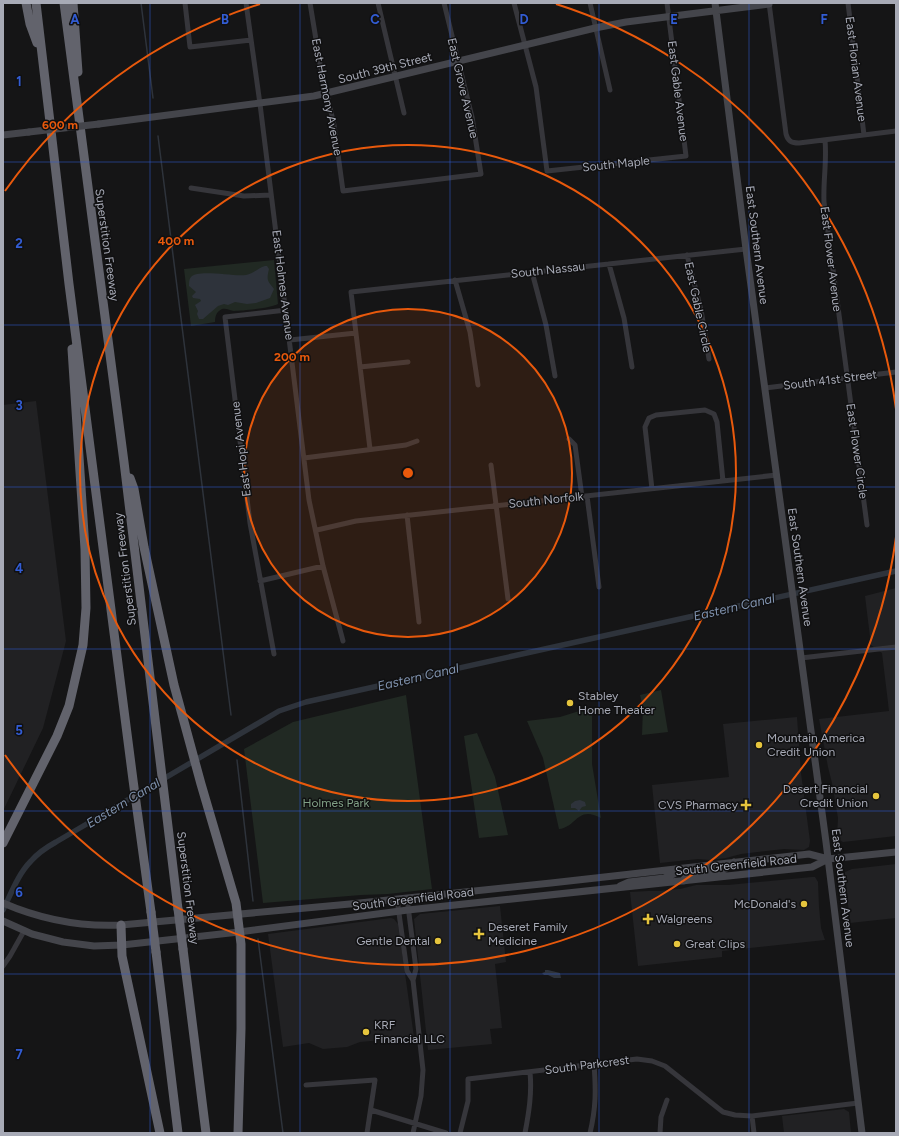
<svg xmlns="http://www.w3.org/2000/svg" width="899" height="1136" viewBox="0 0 899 1136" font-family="Figtree,sans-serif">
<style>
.built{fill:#212123}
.green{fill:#212923}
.water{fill:#2e333b}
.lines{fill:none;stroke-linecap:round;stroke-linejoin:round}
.stream{stroke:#2e333b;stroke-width:1.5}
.canal{stroke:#2e333b;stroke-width:5.5}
.street{stroke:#36363b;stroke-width:5}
.secondary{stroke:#44454b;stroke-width:7}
.highway{stroke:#62636c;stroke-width:9}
.secondary-bridge{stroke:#44454b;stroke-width:7}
.highway-bridge{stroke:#62636c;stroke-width:9}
.grid{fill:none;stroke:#325cd3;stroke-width:1;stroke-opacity:0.55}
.ring{fill:none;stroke:#e8590c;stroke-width:2}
.poi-dot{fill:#e6c53d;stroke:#101011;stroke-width:1.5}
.labels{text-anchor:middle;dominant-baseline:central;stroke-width:3;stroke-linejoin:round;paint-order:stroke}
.street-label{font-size:12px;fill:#a7aab6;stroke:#101011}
.poi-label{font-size:12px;fill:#a7aab6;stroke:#101011;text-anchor:start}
.park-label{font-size:12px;fill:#80a086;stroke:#101011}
.water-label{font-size:13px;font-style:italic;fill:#8093af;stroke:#101011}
.grid-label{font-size:13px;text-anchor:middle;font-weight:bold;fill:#325cd3;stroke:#101011;stroke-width:3;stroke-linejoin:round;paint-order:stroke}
.centre{fill:#e8590c;stroke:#101011;stroke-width:2}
.ring-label{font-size:12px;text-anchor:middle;font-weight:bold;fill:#e8590c;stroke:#101011;stroke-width:3;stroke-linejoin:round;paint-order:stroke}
</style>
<rect width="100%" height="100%" fill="#151516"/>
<path class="built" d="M 36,401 L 66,641 L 43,728 L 3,811 L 3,405 Z
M 896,588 L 896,836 L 843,842 L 838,839 L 837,836 L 838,818 L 832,783 L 828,767 L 819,719 L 889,711 L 882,653 L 871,645 L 865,596 Z
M 797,717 L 801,773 L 810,841 L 809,847 L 804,850 L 784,849 L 741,854 L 726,858 L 710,860 L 698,859 L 660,863 L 652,785 L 729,777 L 723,724 Z
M 896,864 L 896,918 L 850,923 L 845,874 L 845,872 L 852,869 Z
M 812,877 L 815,877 L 818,882 L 819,907 L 821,928 L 825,940 L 722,951 L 722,957 L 638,966 L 630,892 L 648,891 L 659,891 L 680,889 L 696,885 L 728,885 Z
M 500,906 L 506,962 L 495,964 L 502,1028 L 490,1029 L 492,1044 L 428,1050 L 414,919 L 420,914 Z
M 391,918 L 394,919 L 398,924 L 414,1037 L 360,1042 L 347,1047 L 323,1049 L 309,1043 L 283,1047 L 268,934 Z
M 844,1109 L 849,1112 L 851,1133 L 784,1133 L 782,1116 Z"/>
<path class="green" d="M 274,260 L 278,304 C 271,308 243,311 234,311 C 230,311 227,308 222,309 C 216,312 215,317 215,322 L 191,326 L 184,269 Z
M 661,690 L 668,732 L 642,735 L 643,707 L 640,695 Z
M 406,695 L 432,889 L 388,894 L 361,895 L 263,903 L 244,749 L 293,722 Z
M 592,707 L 592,764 L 601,818 C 577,805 577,827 559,829 L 543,758 L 527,721 L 560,717 Z
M 477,733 L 495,777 L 508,835 L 479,838 L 464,736 Z"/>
<path class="water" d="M 265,266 L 267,266 L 269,269 C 266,281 268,281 274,289 L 270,298 L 256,303 L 247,304 L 235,302 L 228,305 L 224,304 L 218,306 L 203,319 L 199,319 L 197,314 L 198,311 L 195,305 L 201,301 L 200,299 L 193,298 L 192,296 L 196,292 L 189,286 C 189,283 189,279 191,277 C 198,269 234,277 246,275 C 253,274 258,268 265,266 Z
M 575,801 L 580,800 L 585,802 L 586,806 L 582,807 L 579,811 L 575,808 L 571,808 L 571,804 Z
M 545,970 L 548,970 L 560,973 L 561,978 L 554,978 L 548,975 L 544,975 L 542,973 L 545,972 Z"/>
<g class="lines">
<path class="stream" d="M 141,3 L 153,98
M 158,136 L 231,715
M 237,760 L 253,901
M 258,939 L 283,1133"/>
<path class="canal" d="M 3,910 C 11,894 18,874 31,861 C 38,853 47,847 56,842 L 279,711 L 306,702 L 896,571"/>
<path class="street" d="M 185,3 L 190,47 L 251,40
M 246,3 L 260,104 L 309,500 L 323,566 L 343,641
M 310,3 L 320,64 L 334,125 L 343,191 L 481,174 L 472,117 L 444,3
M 378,3 L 404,113
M 514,3 L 536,87 L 547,171 L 686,156 L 667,3
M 590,3 L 610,90
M 769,3 L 786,134 C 788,141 791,143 799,143 L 896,131
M 848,3 L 864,135
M 825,140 C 827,161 823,181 824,202 L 867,525
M 191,188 L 244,196 L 271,195
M 687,255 L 701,310 L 709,359
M 609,264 L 624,318 L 632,367
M 532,272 L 546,325 L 555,376
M 455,280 L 470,332 L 478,385
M 290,340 L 356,333
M 360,367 L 408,362
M 765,388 L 896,372
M 569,439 L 575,445 L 582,497
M 370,449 L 351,292 L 746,249
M 304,458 L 406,445 L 417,441
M 491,465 L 508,599
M 652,489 L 645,427 L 649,418 L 656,415 L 705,410 L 714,414 L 717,422 L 723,481
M 587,496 L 599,587
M 407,515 L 419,622
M 317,530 L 356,521 L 777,475
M 260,581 L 323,566
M 274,654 L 250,523 L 225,317 L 286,310
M 801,658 L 896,647
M 407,898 L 416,969 L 413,980 L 423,1070 L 421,1096 L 413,1133
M 397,899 L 407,971 L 413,980
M 3,966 L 10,956 L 24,931
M 306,1085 L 375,1080 L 367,1133
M 371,1110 L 446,1133
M 752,1116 L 754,1133
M 460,1133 L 468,1101 L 468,1079 L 637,1059 L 652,1061 L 665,1066 L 723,1112 L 735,1115 L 752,1116 L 858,1103
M 525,1133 C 529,1112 532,1093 530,1072
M 590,1133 C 596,1108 596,1090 594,1064
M 660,1133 L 661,1117 L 667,1100"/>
<path class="secondary" d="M 715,3 L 746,249 L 826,842 L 862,1133
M 99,124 L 314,96 L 595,28 L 626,22 L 769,4
M 3,135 L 29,132
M 684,881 L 684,879 L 689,875 L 725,869 L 734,862
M 620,886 L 629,882 L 664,878 L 674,874 L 675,869
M 3,903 C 40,919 80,927 121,925 L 350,904 L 551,883 L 783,857 L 809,854 L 828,859 L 896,852
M 3,921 L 32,934 L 63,942 L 94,946 L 122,945 L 239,932 L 408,910 L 812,867 L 828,859"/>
<path class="highway" d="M 26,3 L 30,24 L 37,43
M 36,3 L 69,284 L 133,780 L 151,912
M 64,3 L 124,462 L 178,909
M 73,3 L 78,72
M 130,478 L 134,489 L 144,547 L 174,685 L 201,784 L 236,903 L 241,944 L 241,1029 L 238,1133
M 3,843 L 57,736 L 69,706 L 83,645 L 86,608 L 85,549 L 72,349
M 121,925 L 122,956 L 160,1133
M 183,949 L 206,1133
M 156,952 L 178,1133"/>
<path class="secondary-bridge" d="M 29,132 L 99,124"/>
<path class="highway-bridge" d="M 178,909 L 183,949
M 151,912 L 156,952"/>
</g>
<path class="grid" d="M 150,3 L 150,1133M 300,3 L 300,1133M 450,3 L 450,1133M 599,3 L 599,1133M 749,3 L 749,1133M 3,162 L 896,162M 3,325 L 896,325M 3,487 L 896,487M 3,649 L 896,649M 3,811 L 896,811M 3,974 L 896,974"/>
<circle cx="408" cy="473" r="164" fill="#e8590c" fill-opacity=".12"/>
<g class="ring">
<circle cx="408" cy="473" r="164"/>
<circle cx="408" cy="473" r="328"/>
<path d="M896 537A492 492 0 0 1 5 755M5 191A492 492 0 0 1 260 4M556 4A492 492 0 0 1 896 409"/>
</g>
<g class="poi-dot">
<circle cx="570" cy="703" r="4"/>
<circle cx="759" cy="745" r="4"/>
<circle cx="876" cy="796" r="4"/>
<path d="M744 799h4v4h4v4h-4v4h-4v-4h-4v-4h4z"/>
<circle cx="804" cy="904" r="4"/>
<path d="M646 913h4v4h4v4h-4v4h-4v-4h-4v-4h4z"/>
<path d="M477 928h4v4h4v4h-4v4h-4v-4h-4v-4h4z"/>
<circle cx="438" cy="941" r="4"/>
<circle cx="677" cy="944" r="4"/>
<circle cx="366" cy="1032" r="4"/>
</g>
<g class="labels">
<g class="street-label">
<text transform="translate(385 68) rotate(-14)">South 39th Street</text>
<text transform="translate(856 69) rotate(83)">East Florian Avenue</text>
<text transform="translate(463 88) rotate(77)">East Grove Avenue</text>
<text transform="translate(678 91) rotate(83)">East Gable Avenue</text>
<text transform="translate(327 97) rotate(79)">East Harmony Avenue</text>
<text transform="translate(616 164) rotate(-6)">South Maple</text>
<text transform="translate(107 245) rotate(82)">Superstition Freeway</text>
<text transform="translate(757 245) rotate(83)">East Southern Avenue</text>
<text transform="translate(831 259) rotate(83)">East Flower Avenue</text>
<text transform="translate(548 270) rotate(-6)">South Nassau</text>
<text transform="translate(283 285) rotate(83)">East Holmes Avenue</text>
<text transform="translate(698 307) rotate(78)">East Gable Circle</text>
<text transform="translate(830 380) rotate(-7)">South 41st Street</text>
<text transform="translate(241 449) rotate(-97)">East Hopi Avenue</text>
<text transform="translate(857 451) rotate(82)">East Flower Circle</text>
<text transform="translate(546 500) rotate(-6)">South Norfolk</text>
<text transform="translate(800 567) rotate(82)">East Southern Avenue</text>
<text transform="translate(125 569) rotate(-97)">Superstition Freeway</text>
<text transform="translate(736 865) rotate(-6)">South Greenfield Road</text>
<text transform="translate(188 888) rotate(83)">Superstition Freeway</text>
<text transform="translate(843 888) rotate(83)">East Southern Avenue</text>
<text transform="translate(413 899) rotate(-7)">South Greenfield Road</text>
<text transform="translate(587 1065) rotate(-7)">South Parkcrest</text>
</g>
<g class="poi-label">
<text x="578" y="696">Stabley<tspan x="578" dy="14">Home Theater</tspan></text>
<text x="767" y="738">Mountain America<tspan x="767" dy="14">Credit Union</tspan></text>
<text x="868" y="789" text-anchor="end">Desert Financial<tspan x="868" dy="14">Credit Union</tspan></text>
<text x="738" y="805" text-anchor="end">CVS Pharmacy</text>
<text x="796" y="904" text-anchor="end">McDonald's</text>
<text x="656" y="919">Walgreens</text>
<text x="488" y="927">Deseret Family<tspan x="488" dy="14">Medicine</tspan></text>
<text x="430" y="941" text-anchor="end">Gentle Dental</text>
<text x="685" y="944">Great Clips</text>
<text x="374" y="1025">KRF<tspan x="374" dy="14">Financial LLC</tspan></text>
</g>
<g class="park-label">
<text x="336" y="803">Holmes Park</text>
</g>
<g class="water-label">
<text transform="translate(734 607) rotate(-13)">Eastern Canal</text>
<text transform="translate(418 677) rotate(-13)">Eastern Canal</text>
<text transform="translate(123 803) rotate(-31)">Eastern Canal</text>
</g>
</g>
<g class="grid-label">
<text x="75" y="24">A</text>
<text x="225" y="24">B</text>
<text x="375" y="24">C</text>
<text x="524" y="24">D</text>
<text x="674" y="24">E</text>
<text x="824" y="24">F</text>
<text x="19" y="86">1</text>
<text x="19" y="248">2</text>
<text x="19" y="410">3</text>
<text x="19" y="573">4</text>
<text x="19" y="735">5</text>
<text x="19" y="897">6</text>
<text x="19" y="1059">7</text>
</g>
<circle cx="408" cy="473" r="6" class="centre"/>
<g class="ring-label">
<text x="60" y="129">600 m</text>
<text x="176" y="245">400 m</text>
<text x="292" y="361">200 m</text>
</g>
<rect width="899" height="1136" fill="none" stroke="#a7aab6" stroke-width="8"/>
</svg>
